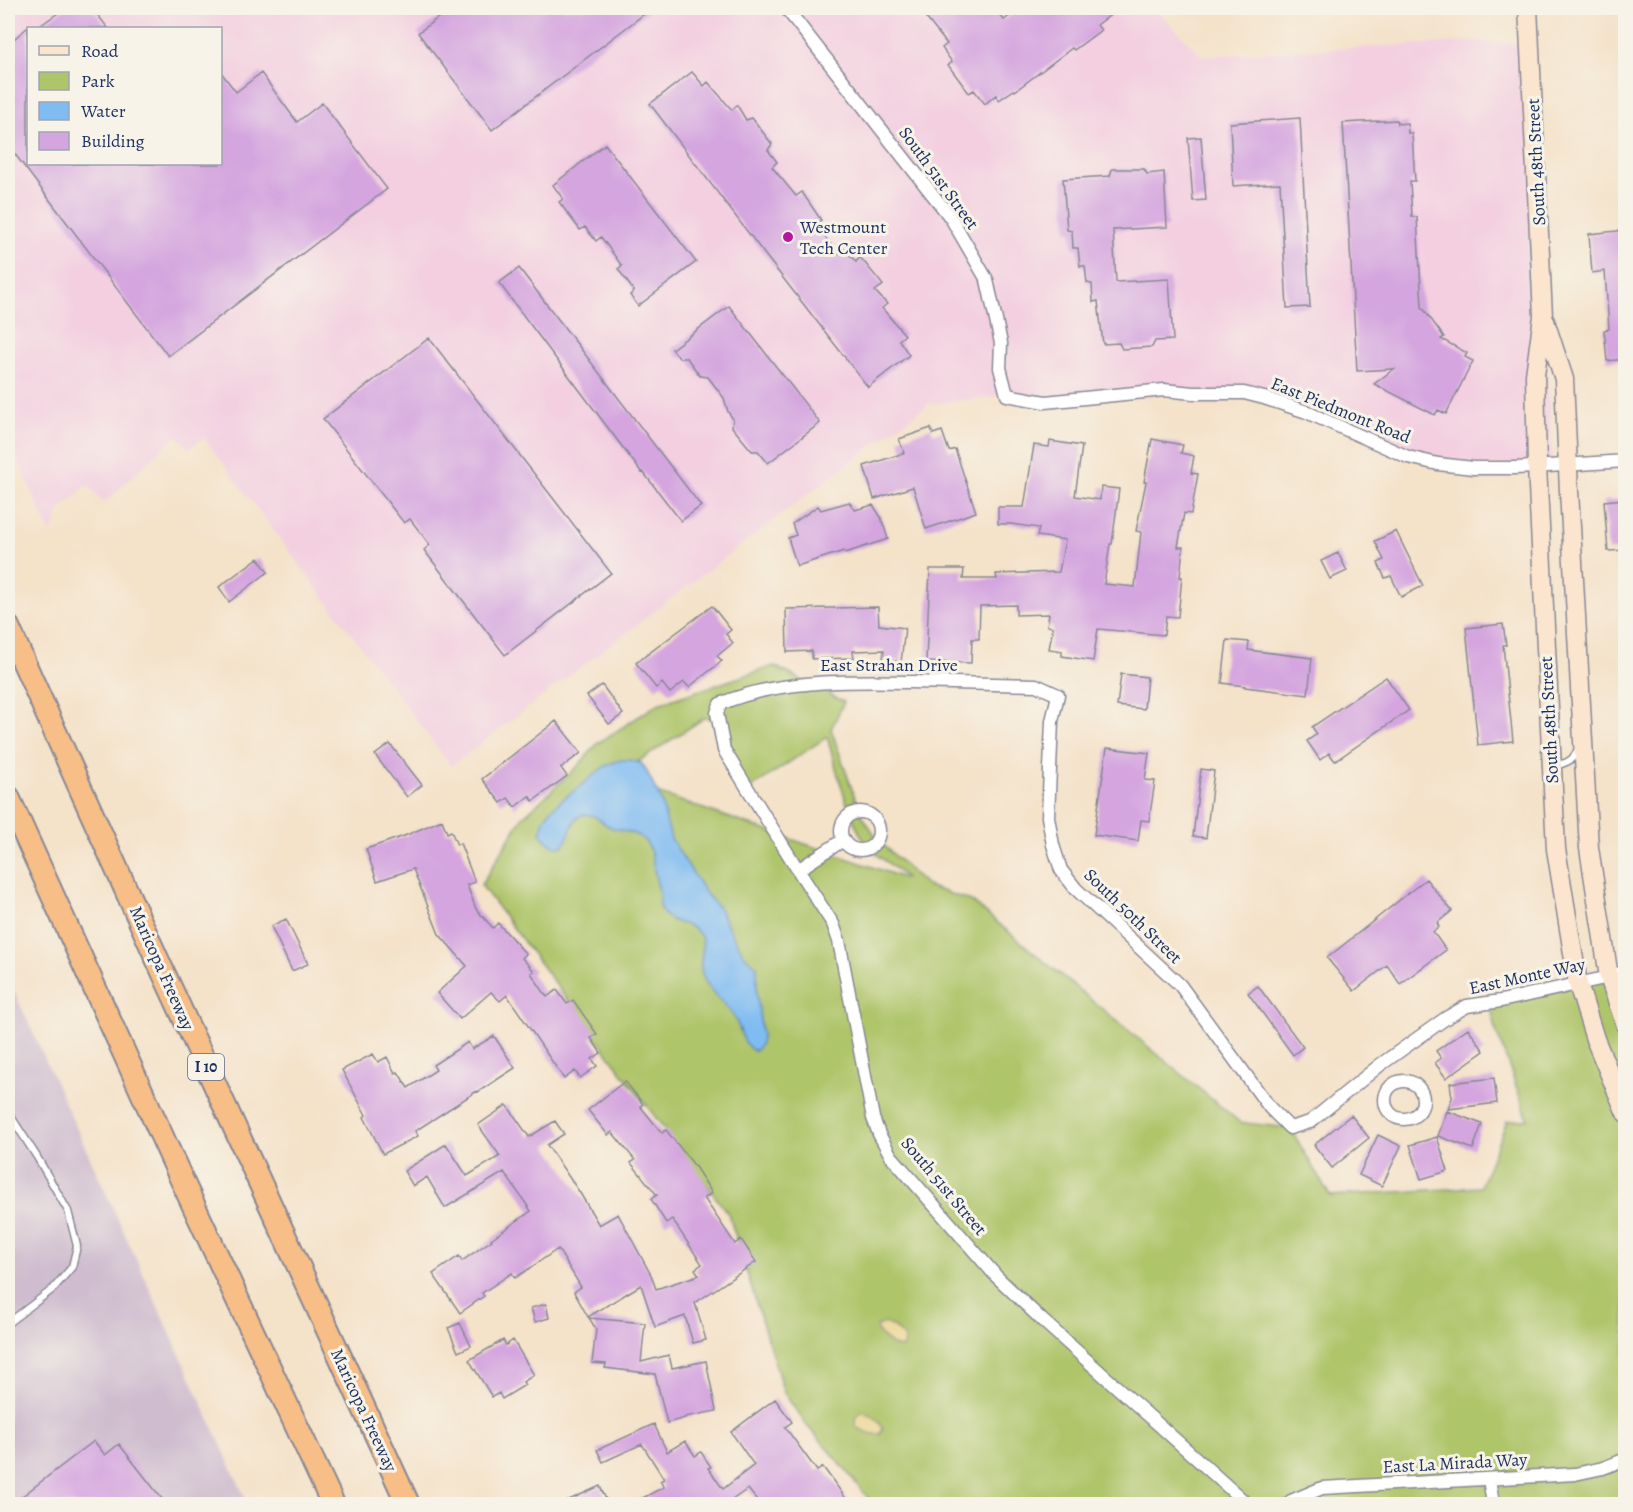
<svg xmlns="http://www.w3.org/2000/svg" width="1633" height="1512" viewBox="0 0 1633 1512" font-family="Alegreya,serif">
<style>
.built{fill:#f3cfe0;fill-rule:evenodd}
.industrial{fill:#cfbdcf}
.green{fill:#afc56a;stroke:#657a64;stroke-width:1.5;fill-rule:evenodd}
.sand{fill:#eeda9e;stroke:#84847e;stroke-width:1.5}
.water{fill:#7fbcf2;stroke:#4d76a8;stroke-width:1.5}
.building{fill:#d4a5df}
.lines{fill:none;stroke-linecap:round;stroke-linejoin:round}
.service-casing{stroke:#888894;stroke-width:9}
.minor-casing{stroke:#888894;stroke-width:15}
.secondary-casing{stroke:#888894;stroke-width:21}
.motorway-casing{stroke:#888894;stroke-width:26}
.service{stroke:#fff;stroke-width:6}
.minor{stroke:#fff;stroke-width:12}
.secondary{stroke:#fce5cf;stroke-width:18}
.motorway{stroke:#f7be87;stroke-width:22}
.poi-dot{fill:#b5179e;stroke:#f7f3e8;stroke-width:2}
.labels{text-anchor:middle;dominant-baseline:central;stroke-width:6;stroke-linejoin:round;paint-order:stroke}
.shield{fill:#f7f3e8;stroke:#5d6a87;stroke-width:1.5}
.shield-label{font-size:16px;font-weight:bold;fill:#1b2f5e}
.street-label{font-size:18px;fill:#1b2f5e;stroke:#f7f3e8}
.poi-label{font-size:18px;fill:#1b2f5e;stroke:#f7f3e8;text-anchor:start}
</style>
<rect width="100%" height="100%" fill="#f7f3e8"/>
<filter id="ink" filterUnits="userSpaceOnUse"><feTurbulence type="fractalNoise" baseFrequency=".0167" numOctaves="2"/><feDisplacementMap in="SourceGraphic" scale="12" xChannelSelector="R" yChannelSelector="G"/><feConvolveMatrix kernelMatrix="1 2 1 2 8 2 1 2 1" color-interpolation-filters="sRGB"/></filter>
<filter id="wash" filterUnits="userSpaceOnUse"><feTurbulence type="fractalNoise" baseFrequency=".008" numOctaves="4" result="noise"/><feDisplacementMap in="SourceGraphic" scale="24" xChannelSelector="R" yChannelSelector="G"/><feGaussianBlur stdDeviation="1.35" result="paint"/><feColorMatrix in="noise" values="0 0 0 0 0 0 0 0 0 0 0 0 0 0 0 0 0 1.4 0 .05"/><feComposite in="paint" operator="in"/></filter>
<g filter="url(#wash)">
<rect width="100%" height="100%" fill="#f4e2c9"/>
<path class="built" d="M 8,8 L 1155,8 L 1202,56 L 1480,41 L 1530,45 L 1543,316 L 1553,465 L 1438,464 L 1264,398 L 1193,393 L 1045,402 L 1007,395 L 929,404 L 849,463 L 451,766 L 204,438 L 189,449 L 177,435 L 104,503 L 88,485 L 60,510 L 51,534 L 8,439 ZM 28,28 L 220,28 L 220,164 L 28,164 Z"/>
<path class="industrial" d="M 8,978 L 248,1504 L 8,1504 Z"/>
<path class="green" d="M 774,666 L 844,702 L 831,729 L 860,812 L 878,840 L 927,886 L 971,901 L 1242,1124 L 1245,1123 L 1290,1128 L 1330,1196 L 1480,1187 L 1507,1121 L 1528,1119 L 1494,1025 L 1491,1003 L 1625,971 L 1625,1504 L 873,1504 L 830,1451 L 808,1427 L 784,1393 L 729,1215 L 481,885 L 522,818 L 578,766 L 598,743 L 658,704 ZM 704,718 L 718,718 L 724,750 L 748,790 L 827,737 C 836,766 850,828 871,849 C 882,860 896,868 907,879 L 657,793 L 639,761 Z"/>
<path class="sand" d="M 884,1323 C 894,1326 901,1331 905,1340 L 902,1348 C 893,1348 882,1338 877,1331 L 877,1326 Z
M 861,1412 C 870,1412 880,1421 883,1429 L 880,1434 C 873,1435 861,1431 856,1426 L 855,1418 Z"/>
<path class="water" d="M 621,760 L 629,760 L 641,763 L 645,768 L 661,800 L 671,839 L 705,892 L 719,909 L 733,936 L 744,955 L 757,966 L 757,993 L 762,1037 C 761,1044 760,1048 754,1051 C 741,1044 742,1029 734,1017 C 725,1001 707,992 702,973 C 698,962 706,948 701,937 C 692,920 668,926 661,910 C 659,904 660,898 659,892 C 658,886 656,880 655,874 C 652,861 653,845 640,837 C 631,831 620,831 610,827 C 603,824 597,816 591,815 C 571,810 571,837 563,846 C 554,847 546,842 541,834 C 542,828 542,822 546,816 C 554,804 567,796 578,788 C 593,777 602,764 621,760 Z"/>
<g id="blocks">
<path class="building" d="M 65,8 L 92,8 L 108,28 L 37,28 Z
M 451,8 L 652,8 L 492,130 L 418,33 Z
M 918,8 L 994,8 L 1004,20 L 1021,8 L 1120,8 L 1097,25 L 1101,30 L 1074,50 L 1072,48 L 1015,91 L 1014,90 L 999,100 L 996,95 L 985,104 L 974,90 L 969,93 L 948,65 L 952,62 L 942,48 L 947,44 Z
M 28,27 L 28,164 L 220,164 L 220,71 L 236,92 L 261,73 L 297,122 L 322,103 L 387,189 L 168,356 L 8,145 L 8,44 Z
M 692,72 L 704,86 L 708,82 L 732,110 L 737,105 L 746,120 L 752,118 L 772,144 L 768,150 L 777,162 L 772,167 L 796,196 L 802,192 L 821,220 L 815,224 L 838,254 L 845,249 L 856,262 L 860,257 L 883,285 L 875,291 L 887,304 L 882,308 L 905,335 L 899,340 L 909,355 L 868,387 L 769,260 L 650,104 Z
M 1300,118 L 1310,307 L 1287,308 L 1280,183 L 1233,186 L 1230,123 Z
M 1397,120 L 1398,124 L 1407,123 L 1408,133 L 1412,133 L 1415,181 L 1410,181 L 1412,217 L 1417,217 L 1422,307 L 1444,337 L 1441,339 L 1467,353 L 1465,357 L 1473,361 L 1446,414 L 1438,410 L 1435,415 L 1374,384 L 1394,369 L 1357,371 L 1343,123 Z
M 1201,137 L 1206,200 L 1193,201 L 1188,138 Z
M 605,144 L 696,262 L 638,306 L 630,295 L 634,291 L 618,269 L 622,266 L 601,237 L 596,241 L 585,227 L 580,230 L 559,202 L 563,199 L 553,185 Z
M 1112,169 L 1144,169 L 1147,174 L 1164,172 L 1167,227 L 1113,230 L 1116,282 L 1169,279 L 1173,340 L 1155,341 L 1152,347 L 1122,349 L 1119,343 L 1103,344 L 1098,301 L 1093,302 L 1092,284 L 1087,283 L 1085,266 L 1080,266 L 1078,248 L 1073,248 L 1072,231 L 1067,230 L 1063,179 L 1110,176 Z
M 1626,230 L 1626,359 L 1607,361 L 1604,330 L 1609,329 L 1605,271 L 1592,273 L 1589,234 Z
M 519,268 L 701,506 L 681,521 L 643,472 L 642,473 L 499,283 Z
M 729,306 L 820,423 L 768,463 L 758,451 L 752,451 L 732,427 L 733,419 L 728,412 L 724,398 L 708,377 L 700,376 L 687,358 L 679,358 L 672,349 Z
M 429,338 L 611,573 L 505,655 L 424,550 L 430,545 L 410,519 L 404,523 L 323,419 Z
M 931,428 L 933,434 L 942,431 L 949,451 L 955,449 L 976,512 L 926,529 L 913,487 L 874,499 L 864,466 L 904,453 L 899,439 Z
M 1152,439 L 1183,445 L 1181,453 L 1194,456 L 1191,473 L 1198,474 L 1191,514 L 1184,513 L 1178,547 L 1183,547 L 1180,577 L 1182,577 L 1178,617 L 1166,616 L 1164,635 L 1098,629 L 1093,661 L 1062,656 L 1062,651 L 1049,649 L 1053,627 L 1047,626 L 1049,614 L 1016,615 L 1016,605 L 980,606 L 979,639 L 972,639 L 971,663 L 926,662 L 930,569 L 964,569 L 963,579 L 997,579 L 996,574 L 1059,572 L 1065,540 L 1037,536 L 1039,528 L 1011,524 L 998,524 L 998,507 L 1024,507 L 1034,445 L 1049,447 L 1050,441 L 1082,446 L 1075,496 L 1100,500 L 1101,487 L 1119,489 L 1112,544 L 1110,544 L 1104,584 L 1135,587 L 1141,532 L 1136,531 L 1146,482 L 1144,482 Z
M 1623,499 L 1624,519 L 1626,519 L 1626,550 L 1608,551 L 1604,501 Z
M 849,502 L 855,510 L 873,505 L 881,517 L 888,539 L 845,553 L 844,551 L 797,566 L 788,538 L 796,535 L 792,524 L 818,506 L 821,510 Z
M 1396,531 L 1423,586 L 1401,597 L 1391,576 L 1385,578 L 1378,563 L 1384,560 L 1375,541 Z
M 1338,553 L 1347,571 L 1330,579 L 1321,561 Z
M 258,558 L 268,572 L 229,602 L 219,587 Z
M 712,606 L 731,630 L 726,634 L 733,643 L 717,656 L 722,661 L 689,687 L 684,682 L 670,693 L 662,683 L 656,688 L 636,663 Z
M 878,607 L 879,625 L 905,628 L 901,662 L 883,660 L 884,650 L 853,651 L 854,658 L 812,659 L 812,651 L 787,652 L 786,609 Z
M 1503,624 L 1506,645 L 1503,645 L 1513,741 L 1478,745 L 1466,628 Z
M 1227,640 L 1249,642 L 1248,650 L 1312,658 L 1308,695 L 1245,687 L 1245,686 L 1222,683 Z
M 1121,674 L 1147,677 L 1144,709 L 1117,706 Z
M 1386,677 L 1409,710 L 1335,761 L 1329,753 L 1320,760 L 1307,741 L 1317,734 L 1312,727 Z
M 602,685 L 623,714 L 609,724 L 587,696 Z
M 556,721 L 581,753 L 561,768 L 567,776 L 533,801 L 529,796 L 515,807 L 508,798 L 501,803 L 482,779 Z
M 390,744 L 422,785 L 407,797 L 375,755 Z
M 1107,748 L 1149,753 L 1145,780 L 1155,781 L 1149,821 L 1141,820 L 1138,841 L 1094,835 Z
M 1201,769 L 1214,771 L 1206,838 L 1193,836 Z
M 442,820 L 447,833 L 451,831 L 457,845 L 460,843 L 475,882 L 467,885 L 476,909 L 493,928 L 498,923 L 526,954 L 522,958 L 534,971 L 531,973 L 547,997 L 557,990 L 567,1004 L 573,1000 L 597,1034 L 591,1038 L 601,1053 L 592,1059 L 597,1066 L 580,1078 L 575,1071 L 564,1079 L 507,995 L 500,1001 L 491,992 L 460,1019 L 437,993 L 467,966 L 439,934 L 413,869 L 377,881 L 366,849 L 404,836 Z
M 1426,879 L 1452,911 L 1437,923 L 1439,927 L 1433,932 L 1446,950 L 1400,984 L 1387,965 L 1354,991 L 1327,958 Z
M 286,919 L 308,964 L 292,971 L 271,926 Z
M 1258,986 L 1303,1047 L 1293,1055 L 1248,993 Z
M 1468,1028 L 1484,1051 L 1446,1078 L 1435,1063 L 1441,1058 L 1436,1051 Z
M 494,1036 L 515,1068 L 478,1092 L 477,1091 L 415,1131 L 418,1136 L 383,1154 L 364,1117 L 366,1115 L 342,1070 L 373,1054 L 378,1062 L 387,1057 L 395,1073 L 398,1072 L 408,1088 L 436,1070 L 433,1065 L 468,1042 L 472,1049 Z
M 1494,1078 L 1497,1103 L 1448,1109 L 1452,1098 L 1450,1083 Z
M 625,1081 L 643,1104 L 640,1106 L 662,1133 L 666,1130 L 694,1165 L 712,1193 L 704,1198 L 735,1244 L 741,1239 L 756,1262 L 695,1303 L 706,1340 L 693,1343 L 685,1316 L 655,1327 L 641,1285 L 588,1317 L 574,1292 L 581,1287 L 558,1249 L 515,1278 L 512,1273 L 482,1293 L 484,1296 L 460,1313 L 433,1274 L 459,1256 L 462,1261 L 492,1240 L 491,1239 L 531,1211 L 504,1172 L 445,1208 L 427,1177 L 413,1186 L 404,1171 L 446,1144 L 467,1176 L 500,1156 L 478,1125 L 507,1105 L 529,1137 L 555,1121 L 564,1134 L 547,1145 L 580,1193 L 599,1225 L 618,1214 L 651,1275 L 656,1289 L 699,1275 L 695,1269 L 702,1264 L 672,1219 L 666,1223 L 651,1199 L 657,1195 L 631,1163 L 635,1160 L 612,1132 L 608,1135 L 588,1110 Z
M 1447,1111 L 1482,1124 L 1473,1149 L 1438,1136 Z
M 1351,1115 L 1369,1138 L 1332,1168 L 1314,1145 Z
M 1378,1135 L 1401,1146 L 1382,1186 L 1359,1175 Z
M 1437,1137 L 1448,1171 L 1421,1179 L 1410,1145 Z
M 546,1304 L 549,1318 L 535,1322 L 531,1308 Z
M 589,1318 L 645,1323 L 641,1362 L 669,1355 L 672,1368 L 706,1361 L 716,1411 L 685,1417 L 685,1418 L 667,1423 L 655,1374 L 605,1368 L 606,1364 L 592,1363 L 596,1329 Z
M 460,1323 L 471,1346 L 458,1352 L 448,1328 Z
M 503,1340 L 506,1345 L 513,1340 L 534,1375 L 523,1382 L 525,1385 L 502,1399 L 499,1393 L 492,1397 L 469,1360 Z
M 775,1399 L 792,1422 L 785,1427 L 817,1471 L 823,1467 L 850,1504 L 760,1504 L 748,1489 L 726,1504 L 631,1504 L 664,1487 L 660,1481 L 664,1479 L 642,1444 L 603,1462 L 597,1450 L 654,1424 L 667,1452 L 685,1441 L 695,1456 L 701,1452 L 711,1467 L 708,1468 L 723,1489 L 754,1465 L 731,1432 Z
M 94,1441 L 105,1455 L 119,1444 L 166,1504 L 12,1504 Z
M 600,1486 L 608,1504 L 560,1504 Z"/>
</g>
</g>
<g filter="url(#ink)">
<use href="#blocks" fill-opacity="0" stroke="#888894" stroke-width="1.5"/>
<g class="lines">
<g class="service-casing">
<path id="service" d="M 1555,765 C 1565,764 1573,761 1577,751
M 8,1112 L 37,1157 L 68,1211 L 77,1246 L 72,1267 L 53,1289 L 8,1323"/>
</g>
<g class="minor-casing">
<path id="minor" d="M 786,8 L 951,218 L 987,280 L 1001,343 L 1000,368 L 1007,395 L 1045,402 L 1164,390 L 1193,393 L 1244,393 L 1264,398 L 1304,411 L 1408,457 L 1438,464 L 1473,468 L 1516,468 L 1626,461
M841 831a19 19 0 1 1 38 0a19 19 0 1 1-38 0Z
M 798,870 L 843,840
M1385 1100a19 19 0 1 1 38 0a19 19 0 1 1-38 0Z
M 1489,1479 L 1493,1504
M 1247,1504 L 1042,1320 L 996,1276 L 891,1156 L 879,1134 L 873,1118 L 839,941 L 833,924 L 798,870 L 724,750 L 717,713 L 720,704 C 778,679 849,681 911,682 C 953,683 994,684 1036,685 L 1058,695 L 1052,721 L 1048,817 L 1053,845 L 1061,870 L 1076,889 L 1180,985 L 1270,1108 L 1290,1128 L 1310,1122 L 1380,1065 L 1446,1018 L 1467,1006 L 1501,1001 L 1609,977 L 1626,971
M 1288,1504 L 1291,1501 L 1322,1488 L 1575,1474 L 1603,1468 L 1626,1459"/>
</g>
<g class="secondary-casing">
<path id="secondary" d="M 1528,8 L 1543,316 L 1535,375 L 1537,466 L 1556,849 L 1578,984 L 1595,1039 L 1626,1113
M 1545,321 L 1564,379 L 1569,491 L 1589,848 L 1609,977 L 1626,1026"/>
</g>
<g class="motorway-casing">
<path id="motorway" d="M 8,627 L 158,961 L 408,1504
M 8,797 L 185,1187 L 333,1504"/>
</g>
<use href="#service" class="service"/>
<use href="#minor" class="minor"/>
<use href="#secondary" class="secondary"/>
<use href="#motorway" class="motorway"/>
</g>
</g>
<circle class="poi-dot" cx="788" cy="237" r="6"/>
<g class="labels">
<rect class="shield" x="188" y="1054" width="36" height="26" rx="4.5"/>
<g class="shield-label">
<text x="206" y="1067">I 10</text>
</g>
<g class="street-label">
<text transform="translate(1536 162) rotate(-93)">South 48th Street</text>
<text transform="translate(939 178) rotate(54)">South 51st Street</text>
<text transform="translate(1341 410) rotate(22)">East Piedmont Road</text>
<text x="889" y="665">East Strahan Drive</text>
<text transform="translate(1549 720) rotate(-93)">South 48th Street</text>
<text transform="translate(1133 916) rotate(44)">South 50th Street</text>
<text transform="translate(162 968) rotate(66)">Maricopa Freeway</text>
<text transform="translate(1527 976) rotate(-12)">East Monte Way</text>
<text transform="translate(944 1186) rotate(50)">South 51st Street</text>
<text transform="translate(364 1410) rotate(65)">Maricopa Freeway</text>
<text transform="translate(1455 1463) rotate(-3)">East La Mirada Way</text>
</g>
<g class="poi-label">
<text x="800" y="227">Westmount<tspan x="800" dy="21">Tech Center</tspan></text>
</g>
</g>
<rect width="1633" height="1512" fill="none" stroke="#f7f3e8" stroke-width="30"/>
<rect x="27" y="27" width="195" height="138" fill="#f7f3e8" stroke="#9fa5b1" stroke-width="1.5"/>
<rect x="39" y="46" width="30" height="9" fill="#fce5cf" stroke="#9fa5b1" stroke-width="1.5"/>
<text x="81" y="57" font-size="18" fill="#1b2f5e">Road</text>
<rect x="39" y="72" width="30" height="18" fill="#afc56a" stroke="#9fa5b1" stroke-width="1.5"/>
<text x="81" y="87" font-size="18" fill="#1b2f5e">Park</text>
<rect x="39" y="102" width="30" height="18" fill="#7fbcf2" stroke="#9fa5b1" stroke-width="1.5"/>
<text x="81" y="117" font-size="18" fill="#1b2f5e">Water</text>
<rect x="39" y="132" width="30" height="18" fill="#d4a5df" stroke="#9fa5b1" stroke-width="1.5"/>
<text x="81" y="147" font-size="18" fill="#1b2f5e">Building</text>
</svg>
